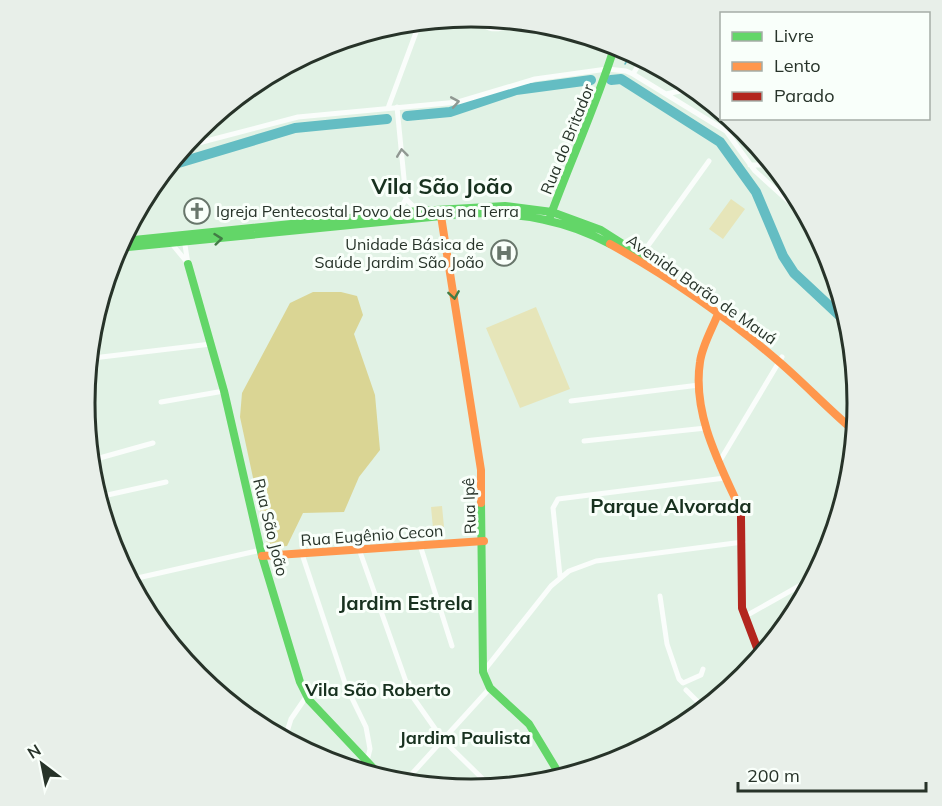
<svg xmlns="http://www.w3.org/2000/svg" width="942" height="806" viewBox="0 0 942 806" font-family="Mulish,sans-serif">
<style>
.green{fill:#e6e5b9}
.forest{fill:#dad594}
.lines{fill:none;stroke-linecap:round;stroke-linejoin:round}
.stream{stroke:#64bdc3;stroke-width:1.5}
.river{stroke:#64bdc3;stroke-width:10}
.street{stroke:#fafdfb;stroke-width:5}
.fast{stroke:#63d668;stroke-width:8}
.slow{stroke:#ff974d;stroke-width:8}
.jam{stroke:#b3261e;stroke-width:8}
.oneway{stroke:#909892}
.oneway2{stroke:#427c45}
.labels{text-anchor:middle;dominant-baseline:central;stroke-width:6;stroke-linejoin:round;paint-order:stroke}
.street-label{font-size:16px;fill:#273329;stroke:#f9fffa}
.poi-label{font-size:16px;fill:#273329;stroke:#f9fffa;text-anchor:start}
.neighbourhood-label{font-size:18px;font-weight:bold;fill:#18311f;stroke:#f9fffa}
.quarter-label{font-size:20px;font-weight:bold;fill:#18311f;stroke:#f9fffa}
.district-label{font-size:22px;font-weight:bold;fill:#18311f;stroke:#f9fffa}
.rim{fill:none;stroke:#273329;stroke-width:3}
</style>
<rect width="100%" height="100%" fill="#e1f2e5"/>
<path class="green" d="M 731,199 L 745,209 L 723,239 L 709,229 Z
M 536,307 L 570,389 L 520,408 L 486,328 Z
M 442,506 L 444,527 L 433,528 L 431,507 Z"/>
<path class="forest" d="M 313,292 L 341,292 L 357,296 L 363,315 L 354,334 L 375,395 L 380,450 L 359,477 L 344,512 L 303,513 L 287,546 L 268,548 L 240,417 L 242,393 L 290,303 Z"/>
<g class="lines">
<path class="stream" d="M 625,64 L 631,54"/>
<path class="river" d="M 611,80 L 621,79 L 720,142 L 756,192 L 783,256 L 794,273 L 840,316
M 407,116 L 450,112 L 516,90 L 591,80
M 175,164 L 295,128 L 387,119"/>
<path class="street" d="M 471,17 C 484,27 494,34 510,24
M 300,61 L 323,52 L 334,44
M 633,74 L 641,61
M 666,94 L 685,90
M 397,107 L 406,199 L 397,214
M 388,108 L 418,27
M 187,146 L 298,117 L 458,102 L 535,79 L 607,69 L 626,71 L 633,74 L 726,131 L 755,171 L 797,209
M 750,165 L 768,165
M 406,199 L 418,211
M 184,239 L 188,264
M 172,244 L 186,261
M 642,254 L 709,161
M 93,358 L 211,344
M 571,401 L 699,385
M 161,402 L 224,391
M 584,441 L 706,428
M 96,459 L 153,443
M 718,464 L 782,357
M 103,496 L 166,482
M 420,545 L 452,646
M 359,549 L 410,693 L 443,740 L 490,786
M 302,554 L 346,686 L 366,727 L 370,749 L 367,761
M 560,576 L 553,508 L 558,499 L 725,478
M 133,579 L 261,550
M 660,596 L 667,644 L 679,679 L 683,683 L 701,675 L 703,669
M 744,617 L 808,581
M 483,672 L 551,586 L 569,571 L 596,561 L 743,542
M 686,690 L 701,705
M 286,735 L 291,719 L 306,697
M 409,777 L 490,688"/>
<path class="fast" d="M 550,217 C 571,159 597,104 615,45
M 124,241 L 418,211 L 505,206 L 552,212 L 601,230 L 673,276
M 118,248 L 472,213 C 521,213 566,220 610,244
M 188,264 L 224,391 L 262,556 L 300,682 L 309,700 L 375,770
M 481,503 L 483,672 L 490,688 L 529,724 L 558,772"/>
<path class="slow" d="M 441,216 L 481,470 L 481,503
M 610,244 C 669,277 726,316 777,360 C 803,382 826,407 852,429
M 718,314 C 712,329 702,346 700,362 C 692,414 720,465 741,511 L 741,517
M 262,556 L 484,541"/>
<path class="jam" d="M 741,517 L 742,608 L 759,653"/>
</g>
<defs><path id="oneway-chevron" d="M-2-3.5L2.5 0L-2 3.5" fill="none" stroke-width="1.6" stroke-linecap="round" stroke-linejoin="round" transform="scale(1.5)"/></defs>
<g class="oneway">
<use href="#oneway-chevron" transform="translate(455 102) rotate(-10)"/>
<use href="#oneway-chevron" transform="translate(402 153) rotate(-97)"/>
</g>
<g class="oneway2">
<use href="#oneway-chevron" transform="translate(218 239) rotate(-6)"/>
<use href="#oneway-chevron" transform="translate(454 295) rotate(81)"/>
</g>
<defs>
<g id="church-ring" transform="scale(1.35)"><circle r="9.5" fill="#f9fffa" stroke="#68766b" stroke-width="1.5"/><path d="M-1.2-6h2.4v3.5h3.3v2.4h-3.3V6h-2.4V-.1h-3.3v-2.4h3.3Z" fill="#68766b"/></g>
<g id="hospital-ring" transform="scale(1.35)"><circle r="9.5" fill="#f9fffa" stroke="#68766b" stroke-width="1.5"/><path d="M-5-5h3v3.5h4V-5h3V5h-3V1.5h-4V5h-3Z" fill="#68766b"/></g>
</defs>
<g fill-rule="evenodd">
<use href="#church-ring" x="197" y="211"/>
<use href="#hospital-ring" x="504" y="253"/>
</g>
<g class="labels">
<g class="street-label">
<text transform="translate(567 139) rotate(-68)">Rua do Britador</text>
<text transform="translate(702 289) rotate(35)">Avenida Barão de Mauá</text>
<text transform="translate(469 506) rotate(-92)">Rua Ipê</text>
<text transform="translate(271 527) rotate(76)">Rua São João</text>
<text transform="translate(372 535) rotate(-4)">Rua Eugênio Cecon</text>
</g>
<g class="poi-label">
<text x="216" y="211">Igreja Pentecostal Povo de Deus na Terra</text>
<text x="484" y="244" text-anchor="end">Unidade Básica de<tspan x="484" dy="18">Saúde Jardim São João</tspan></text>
</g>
<g class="neighbourhood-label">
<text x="378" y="689">Vila São Roberto</text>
<text x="465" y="737">Jardim Paulista</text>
</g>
<g class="quarter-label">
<text x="671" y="505">Parque Alvorada</text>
<text x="406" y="602">Jardim Estrela</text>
</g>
<g class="district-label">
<text x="442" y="186">Vila São João</text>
</g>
</g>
<path d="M0 0H942V806H0ZM95 403a376 376 0 1 1 752 0a376 376 0 1 1-752 0Z" fill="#e8efe9" fill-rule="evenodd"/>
<path class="rim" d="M95 403a376 376 0 1 1 752 0a376 376 0 1 1-752 0Z"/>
<rect x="720" y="12" width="210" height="108" fill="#f9fffa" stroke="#a5ada6" stroke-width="1.5"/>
<rect x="732" y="32" width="30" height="9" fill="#63d668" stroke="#a5ada6" stroke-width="1.5"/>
<text x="774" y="42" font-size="18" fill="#273329">Livre</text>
<rect x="732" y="62" width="30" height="9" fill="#ff974d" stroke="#a5ada6" stroke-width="1.5"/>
<text x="774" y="72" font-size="18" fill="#273329">Lento</text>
<rect x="732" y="92" width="30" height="9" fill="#b3261e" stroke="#a5ada6" stroke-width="1.5"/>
<text x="774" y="102" font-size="18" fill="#273329">Parado</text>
<g transform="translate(42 764) rotate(328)" stroke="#f9fffa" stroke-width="4.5" paint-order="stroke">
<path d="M0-4.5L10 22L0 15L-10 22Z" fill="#273329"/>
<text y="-9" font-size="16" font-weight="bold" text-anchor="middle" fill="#273329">N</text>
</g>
<path d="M738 782v9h188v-9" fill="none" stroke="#273329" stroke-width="3"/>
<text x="747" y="782" font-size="18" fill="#273329" stroke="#f9fffa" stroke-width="4.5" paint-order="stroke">200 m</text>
</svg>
